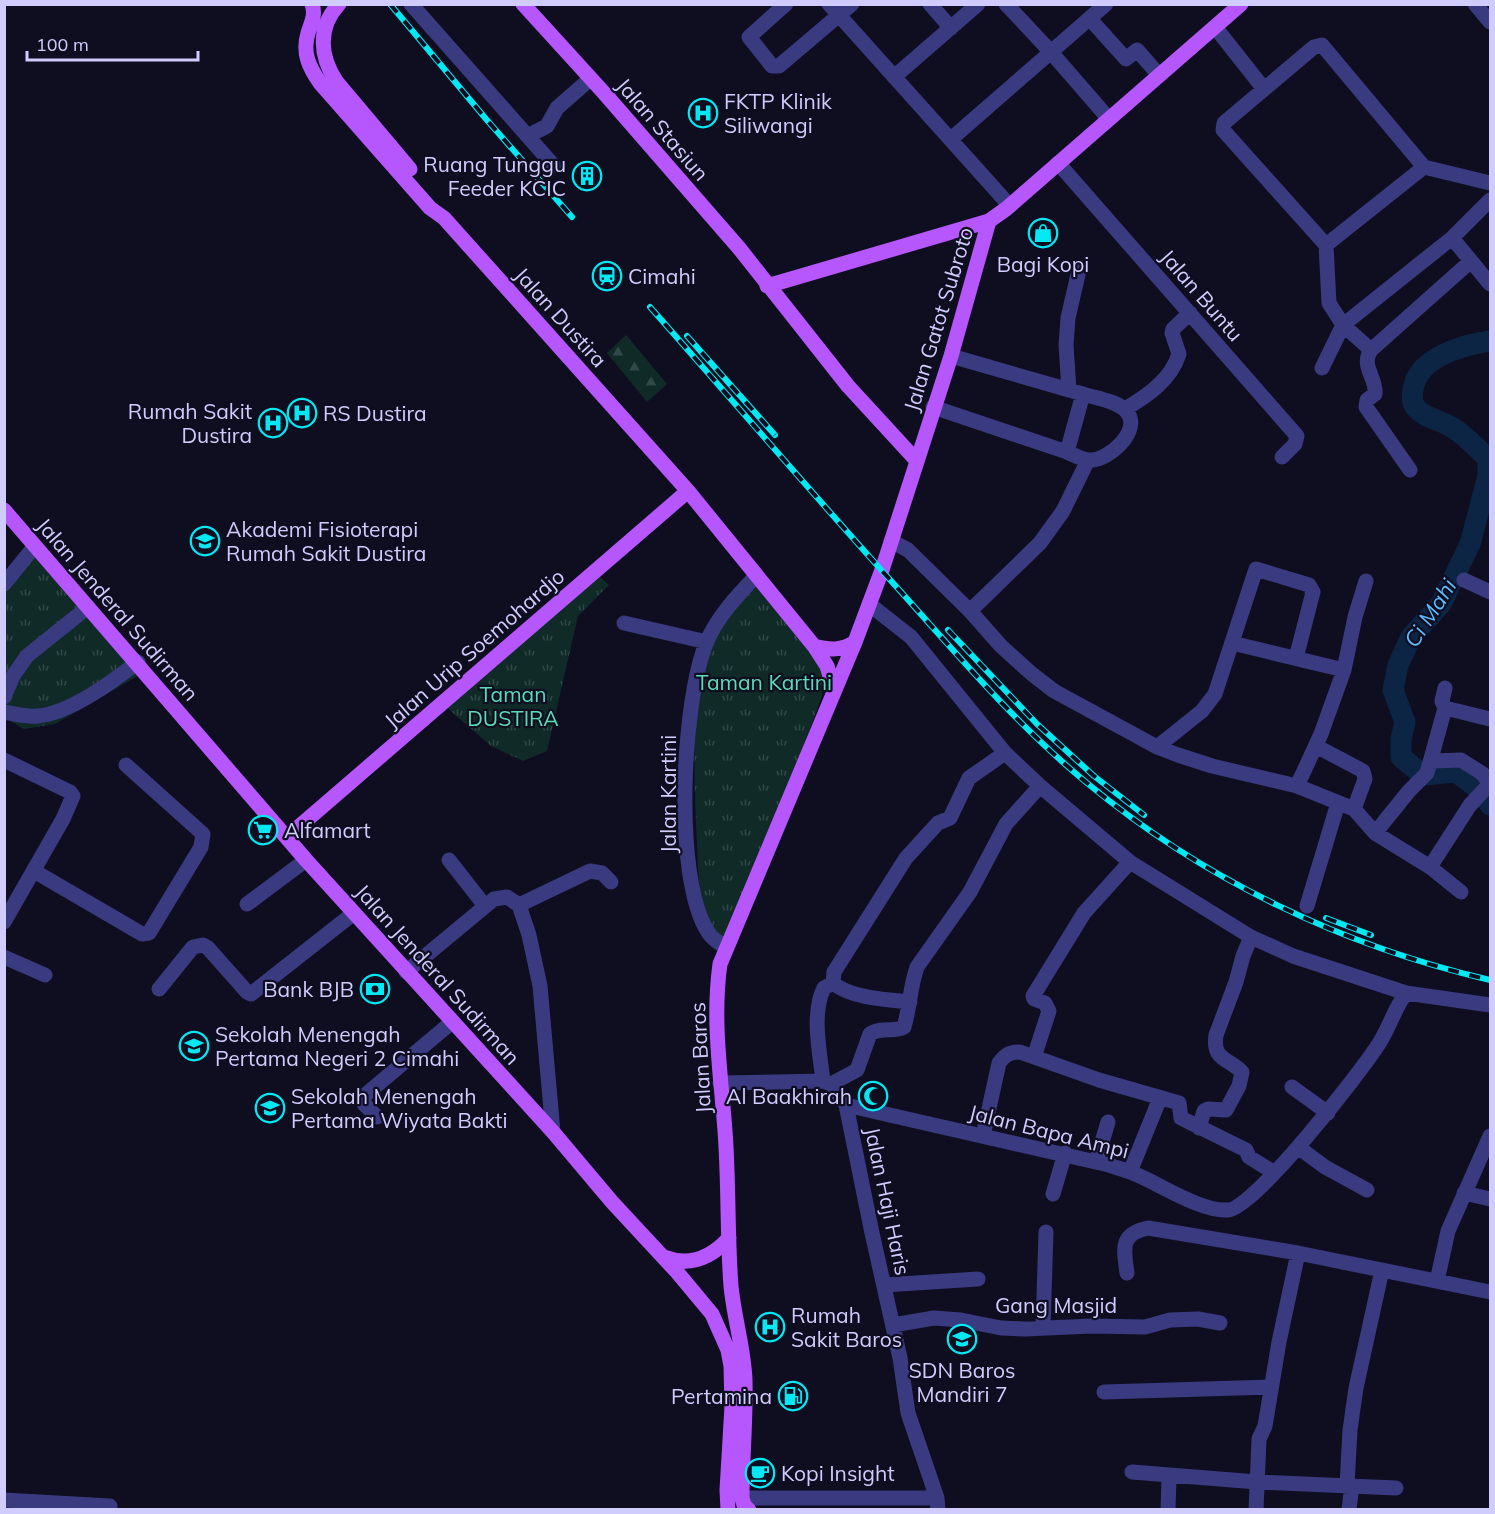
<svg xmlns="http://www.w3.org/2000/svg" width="1495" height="1514" viewBox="0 0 1495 1514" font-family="Mulish,sans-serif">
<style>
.grass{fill:url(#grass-tufts)}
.forest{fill:url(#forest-firs)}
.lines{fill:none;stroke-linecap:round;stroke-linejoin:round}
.river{stroke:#0d2545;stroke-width:21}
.minor{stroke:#393a7f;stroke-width:15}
.major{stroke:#b656fd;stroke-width:15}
.rail-casing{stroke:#03e9f4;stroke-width:6}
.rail{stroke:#0f0d20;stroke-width:4;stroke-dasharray:11;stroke-linecap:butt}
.labels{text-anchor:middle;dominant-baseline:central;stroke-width:4.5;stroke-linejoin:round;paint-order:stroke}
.poi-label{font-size:21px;fill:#d0cdfe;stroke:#0f0d20;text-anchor:start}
.street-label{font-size:21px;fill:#d0cdfe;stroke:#0f0d20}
.park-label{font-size:21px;fill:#5addb6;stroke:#0f0d20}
.water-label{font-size:22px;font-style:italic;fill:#5dbbfd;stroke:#0f0d20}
</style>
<defs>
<pattern id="grass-tufts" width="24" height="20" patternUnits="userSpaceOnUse" patternTransform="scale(1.5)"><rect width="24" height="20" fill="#102a28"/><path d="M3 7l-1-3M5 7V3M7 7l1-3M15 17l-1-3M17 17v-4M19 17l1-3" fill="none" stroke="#324848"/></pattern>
<pattern id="forest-firs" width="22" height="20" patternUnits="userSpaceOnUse" patternTransform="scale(1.5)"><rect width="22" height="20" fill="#102a28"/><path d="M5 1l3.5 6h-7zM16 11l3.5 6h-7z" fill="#324848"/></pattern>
</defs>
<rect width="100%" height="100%" fill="#0f0d20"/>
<path class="grass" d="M 38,553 L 141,674 L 55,724 L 24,729 L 5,718 L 5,592 Z
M 597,574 L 609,585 L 578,616 L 547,751 L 523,761 L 491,746 L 446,707 Z
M 757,587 L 825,671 L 822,696 L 798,761 L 723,939 C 718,932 710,925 707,917 C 698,895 698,867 697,844 C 694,777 689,704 714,640 C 721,623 743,598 757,587 Z"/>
<path class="forest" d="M 626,335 L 667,384 L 647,402 L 607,353 Z"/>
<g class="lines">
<path class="river" d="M 1490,341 C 1463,345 1417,357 1413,390 C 1412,396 1411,402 1416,408 C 1426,419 1441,420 1453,428 C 1466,436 1477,448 1488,459 L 1488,476 L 1470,544 L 1441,604 L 1411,637 L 1398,665 L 1393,690 L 1405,722 L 1401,739 L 1401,757 L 1423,775 L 1456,772 L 1480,790 L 1490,805"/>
<path class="minor" d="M 411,4 L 554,166
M 786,4 L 749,37 L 772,66 L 779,66 L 852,4
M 829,4 L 1010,206
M 930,4 L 951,28
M 1006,4 L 1050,51 L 1109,119
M 1475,4 L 1490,22
M 1090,19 L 1126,59 L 1137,50 L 1159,75
M 1215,27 L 1264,89
M 894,77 L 978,4
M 528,136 L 547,126 L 557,108 L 590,79
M 951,139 L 1106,4
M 1058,163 L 1297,436 L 1295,444 L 1282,457
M 1452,238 L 1490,284
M 1326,245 L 1424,167
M 1371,350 L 1471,261
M 951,356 L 1083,394 L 1067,452 C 1074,455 1083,460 1090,460 C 1108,461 1142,431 1127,412 C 1119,401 1095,398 1083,394
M 1322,368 L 1343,325 L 1452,238 L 1490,200
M 1069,390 L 1066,345 L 1068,318 L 1079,270
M 933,407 L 1067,452
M 1125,409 C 1147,396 1171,380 1179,354 L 1172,333 L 1173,329 L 1190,313
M 1410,470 L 1366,407 L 1367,400 L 1375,394 C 1377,378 1360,366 1371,350 L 1343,325 L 1329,303 L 1326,245 L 1223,130 L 1224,123 L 1314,47 L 1322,45 L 1424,167 L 1490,183
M 891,541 L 908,550 L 970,611 L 1001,646 L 1032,674 L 1054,691 L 1157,747 L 1178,755 L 1212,766 L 1297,786 L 1354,809 L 1375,833 L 1430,867 L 1461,892
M 1464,580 L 1490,592
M 4,584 L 35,546
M 869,604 L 911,637 L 1005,753 L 1040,786 L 1130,862 L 1251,937 L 1293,956 L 1406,993
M 970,611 L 1040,543 L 1063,511 L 1088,460
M 624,623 L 707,642
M 1232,643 L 1344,670
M 4,697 L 13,676 L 27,656 L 88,607
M 1445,708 L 1490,719
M 4,712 C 15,714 27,717 38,716 C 70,713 112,682 138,662
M 1316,746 L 1363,771 L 1365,779 L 1354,809
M 1157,747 L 1202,711 L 1215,694 L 1256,569 L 1309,585 L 1313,592 L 1296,658
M 4,760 L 70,792 L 73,796 L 63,819 L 4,922
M 1432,761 L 1461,760 L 1483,774 L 1490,785
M 1297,786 L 1321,734 L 1344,670 L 1355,617 L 1366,581
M 1375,833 L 1409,791 L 1427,773 L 1445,708 L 1442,701 L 1445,688
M 449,860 L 485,906
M 1430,867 L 1470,805 L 1487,787
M 34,871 L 142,934 L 149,933 L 201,847 L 203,834 L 126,765
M 247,904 L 306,860
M 519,905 L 590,871 L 602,873 L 611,882
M 1307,906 L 1338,803
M 725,947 C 719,943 712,939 708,932 C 673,878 682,700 707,641 C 718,616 737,596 756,576
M 4,957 L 45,975
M 406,972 L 494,899 L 507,897 L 519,905 L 529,935 L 540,986 L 553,1132
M 159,989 L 193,947 L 203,945 L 208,948 L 247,992 L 251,994 L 354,913
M 910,1002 C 888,1000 850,998 833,983 L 834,972 L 906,858 L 938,823 L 950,818 L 969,778 L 1005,753
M 1034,1057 L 1049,1011 L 1045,1003 L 1034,999 L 1033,996 L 1084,913 L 1130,862
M 823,1081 C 820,1054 811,1013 824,988 L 833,983
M 720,1083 L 823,1081 L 831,1084 L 846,1105 L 872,1233 L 900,1358 L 908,1413 L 937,1498 L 938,1510
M 831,1084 L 857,1070 L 870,1034 C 883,1026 894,1033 904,1027 C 910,1007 910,987 917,967 L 970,892 L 1006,824 L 1040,786
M 1292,1087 L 1328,1113
M 846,1105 L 1109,1165 C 1117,1168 1126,1170 1135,1174 C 1160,1184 1201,1212 1228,1210 C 1255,1208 1360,1073 1378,1045 C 1389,1029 1394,1009 1406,993 L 1490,1005
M 377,1117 L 364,1104 L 364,1096 L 452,1022
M 1199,1128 L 1204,1111 L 1208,1109 L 1226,1110 L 1239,1086 L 1242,1072 C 1228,1058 1212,1060 1216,1035 L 1236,982 L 1243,956 L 1251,937
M 983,1136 L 999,1063 C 1005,1055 1009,1052 1020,1052 L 1099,1080 L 1179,1103 L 1181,1118 L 1246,1150 L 1249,1157 L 1273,1172
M 1298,1147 L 1325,1167 L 1367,1190
M 1096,1162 L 1108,1122
M 1130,1172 L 1160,1098
M 1464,1193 L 1490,1199
M 1053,1194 L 1065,1153
M 1127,1273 C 1124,1249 1119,1234 1148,1228 L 1298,1253 L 1490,1292
M 1437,1281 L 1448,1231 L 1490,1136
M 884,1285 L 978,1279
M 893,1325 L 934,1318 L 961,1320 L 1001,1328 L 1025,1329 L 1092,1326 L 1145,1327 L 1170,1320 L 1198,1319 L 1220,1323
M 1043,1328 L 1046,1232
M 1104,1392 L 1271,1387
M 1132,1472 L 1257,1482 L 1396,1488
M 1347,1485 L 1350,1430 L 1356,1388 L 1382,1270
M 742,1498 L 937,1498
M 4,1500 L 110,1506
M 1168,1510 L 1169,1476
M 1256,1510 L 1259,1439 L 1265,1426 L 1279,1342 L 1298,1253
M 1349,1510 L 1352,1485"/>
<path class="major" d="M 312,4 C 316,15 311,23 308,33 C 302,53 309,67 320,83 L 430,208 L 444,218 L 688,491 L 814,646 L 827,666 L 834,690
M 339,4 C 317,28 320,56 336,81 L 410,169
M 523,4 L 605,94 L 739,248 L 848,386 L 916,460
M 767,286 L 989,221 L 1006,209 L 1241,4
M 4,510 L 306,860 L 553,1132 L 612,1202 L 677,1272 L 712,1314 L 728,1350 L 731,1366 L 732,1406 L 727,1490 L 728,1510
M 814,646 C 829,650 842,651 855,642
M 287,837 L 688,491
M 664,1257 C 690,1267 711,1258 729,1238
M 749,1510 L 744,1505 L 742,1498 C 742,1459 746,1420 745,1380 C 744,1349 734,1318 731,1286 C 727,1235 729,1183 725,1131 C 721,1076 712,1020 720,964 L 855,642 L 882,570 L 951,356 L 989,221"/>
<g class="rail-casing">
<path id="rail" d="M 390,4 L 486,119 L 572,217
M 650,307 C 734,402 817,499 902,593 C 961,659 1019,727 1087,783 C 1204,880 1343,946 1490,980
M 687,336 L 775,435
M 948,630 L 1037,724 L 1094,776 L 1144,815
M 1326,918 L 1371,935"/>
</g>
<use href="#rail" class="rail"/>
</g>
<defs>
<g id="hospital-ring" transform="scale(1.5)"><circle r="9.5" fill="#0f0d20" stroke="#03e9f4" stroke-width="1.5"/><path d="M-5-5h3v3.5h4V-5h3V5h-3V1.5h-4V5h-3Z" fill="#03e9f4"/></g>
<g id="building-ring" transform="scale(1.5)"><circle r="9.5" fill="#0f0d20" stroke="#03e9f4" stroke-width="1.5"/><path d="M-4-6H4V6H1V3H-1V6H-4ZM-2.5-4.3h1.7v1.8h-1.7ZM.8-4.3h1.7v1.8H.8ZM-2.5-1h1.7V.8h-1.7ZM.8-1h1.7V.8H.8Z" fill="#03e9f4"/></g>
<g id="shop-ring" transform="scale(1.5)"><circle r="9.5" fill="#0f0d20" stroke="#03e9f4" stroke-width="1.5"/><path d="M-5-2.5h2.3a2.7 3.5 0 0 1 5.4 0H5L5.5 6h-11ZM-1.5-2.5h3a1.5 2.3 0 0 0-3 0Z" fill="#03e9f4"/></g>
<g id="station-ring" transform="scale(1.5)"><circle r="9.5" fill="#0f0d20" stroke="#03e9f4" stroke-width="1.5"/><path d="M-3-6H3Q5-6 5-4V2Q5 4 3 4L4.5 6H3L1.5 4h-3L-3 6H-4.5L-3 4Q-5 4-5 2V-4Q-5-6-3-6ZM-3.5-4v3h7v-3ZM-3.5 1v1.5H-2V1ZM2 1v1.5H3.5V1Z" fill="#03e9f4"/></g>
<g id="university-ring" transform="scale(1.5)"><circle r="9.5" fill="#0f0d20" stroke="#03e9f4" stroke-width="1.5"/><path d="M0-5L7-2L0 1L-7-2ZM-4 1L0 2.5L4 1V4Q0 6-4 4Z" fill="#03e9f4"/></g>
<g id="supermarket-ring" transform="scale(1.5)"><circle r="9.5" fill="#0f0d20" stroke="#03e9f4" stroke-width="1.5"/><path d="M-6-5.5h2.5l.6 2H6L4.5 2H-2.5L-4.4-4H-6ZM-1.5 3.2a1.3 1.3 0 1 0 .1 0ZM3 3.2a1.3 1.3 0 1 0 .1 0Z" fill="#03e9f4"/></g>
<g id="bank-ring" transform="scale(1.5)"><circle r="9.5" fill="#0f0d20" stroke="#03e9f4" stroke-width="1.5"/><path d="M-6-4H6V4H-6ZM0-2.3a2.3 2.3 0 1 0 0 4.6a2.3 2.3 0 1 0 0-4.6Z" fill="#03e9f4"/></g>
<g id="school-ring" transform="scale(1.5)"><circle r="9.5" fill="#0f0d20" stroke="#03e9f4" stroke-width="1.5"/><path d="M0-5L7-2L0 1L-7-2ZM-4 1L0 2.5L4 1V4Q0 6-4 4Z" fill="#03e9f4"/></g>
<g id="mosque-ring" transform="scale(1.5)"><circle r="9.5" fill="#0f0d20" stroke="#03e9f4" stroke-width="1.5"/><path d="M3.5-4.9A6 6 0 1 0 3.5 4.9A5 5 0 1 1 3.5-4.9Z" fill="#03e9f4"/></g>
<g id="fuel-ring" transform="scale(1.5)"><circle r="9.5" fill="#0f0d20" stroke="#03e9f4" stroke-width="1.5"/><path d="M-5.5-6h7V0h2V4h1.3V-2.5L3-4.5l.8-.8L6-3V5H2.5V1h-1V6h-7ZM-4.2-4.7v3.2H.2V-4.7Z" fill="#03e9f4"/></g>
<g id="cafe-ring" transform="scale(1.5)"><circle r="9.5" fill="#0f0d20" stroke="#03e9f4" stroke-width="1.5"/><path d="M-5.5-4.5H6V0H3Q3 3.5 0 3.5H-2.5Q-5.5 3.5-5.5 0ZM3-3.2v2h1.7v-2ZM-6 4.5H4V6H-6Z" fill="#03e9f4"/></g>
</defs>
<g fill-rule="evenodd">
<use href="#hospital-ring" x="703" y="113"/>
<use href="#building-ring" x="587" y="176"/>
<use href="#shop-ring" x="1043" y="233"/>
<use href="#station-ring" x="607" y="276"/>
<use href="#hospital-ring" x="302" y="413"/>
<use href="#hospital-ring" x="273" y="423"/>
<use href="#university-ring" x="205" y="541"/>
<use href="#supermarket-ring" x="263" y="830"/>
<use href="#bank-ring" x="375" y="989"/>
<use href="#school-ring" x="194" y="1046"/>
<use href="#mosque-ring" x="873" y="1096"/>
<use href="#school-ring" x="270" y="1108"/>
<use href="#hospital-ring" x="770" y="1327"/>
<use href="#school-ring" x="962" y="1339"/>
<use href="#fuel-ring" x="793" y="1396"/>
<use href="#cafe-ring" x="760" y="1473"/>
</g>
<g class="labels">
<g class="poi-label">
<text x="724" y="101">FKTP Klinik<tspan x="724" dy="24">Siliwangi</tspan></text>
<text x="566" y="164" text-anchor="end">Ruang Tunggu<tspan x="566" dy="24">Feeder KCIC</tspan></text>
<text x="1043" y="264" text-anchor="middle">Bagi Kopi</text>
<text x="628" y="276">Cimahi</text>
<text x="252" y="411" text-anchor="end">Rumah Sakit<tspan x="252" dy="24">Dustira</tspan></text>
<text x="323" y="413">RS Dustira</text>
<text x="226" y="529">Akademi Fisioterapi<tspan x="226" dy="24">Rumah Sakit Dustira</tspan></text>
<text x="284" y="830">Alfamart</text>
<text x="354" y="989" text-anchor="end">Bank BJB</text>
<text x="215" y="1034">Sekolah Menengah<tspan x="215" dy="24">Pertama Negeri 2 Cimahi</tspan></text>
<text x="291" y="1096">Sekolah Menengah<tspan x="291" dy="24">Pertama Wiyata Bakti</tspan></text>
<text x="852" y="1096" text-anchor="end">Al Baakhirah</text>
<text x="791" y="1315">Rumah<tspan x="791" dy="24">Sakit Baros</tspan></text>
<text x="962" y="1370" text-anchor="middle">SDN Baros<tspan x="962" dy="24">Mandiri 7</tspan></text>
<text x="772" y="1396" text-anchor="end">Pertamina</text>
<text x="781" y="1473">Kopi Insight</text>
</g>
<g class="street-label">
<text transform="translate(663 129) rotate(49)">Jalan Stasiun</text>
<text transform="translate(1202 295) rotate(49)">Jalan Buntu</text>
<text transform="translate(561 317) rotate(48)">Jalan Dustira</text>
<text transform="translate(938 319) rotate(-73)">Jalan Gatot Subroto</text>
<text transform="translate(118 609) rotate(49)">Jalan Jenderal Sudirman</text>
<text transform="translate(474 648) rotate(-41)">Jalan Urip Soemohardjo</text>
<text transform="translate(668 794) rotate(-90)">Jalan Kartini</text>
<text transform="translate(438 974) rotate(48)">Jalan Jenderal Sudirman</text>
<text transform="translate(700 1058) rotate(-93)">Jalan Baros</text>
<text transform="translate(1049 1131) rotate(14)">Jalan Bapa Ampi</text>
<text transform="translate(888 1201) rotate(78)">Jalan Haji Haris</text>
<text x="1056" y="1305">Gang Masjid</text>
</g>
<g class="park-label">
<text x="764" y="682">Taman Kartini</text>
<text x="513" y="694">Taman<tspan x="513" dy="24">DUSTIRA</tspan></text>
</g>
<g class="water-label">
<text transform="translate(1430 613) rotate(-57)">Ci Mahi</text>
</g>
</g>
<rect width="1495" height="1514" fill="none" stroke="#d0cdfe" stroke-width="12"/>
<path d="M27 51v9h171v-9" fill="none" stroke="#d0cdfe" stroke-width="3"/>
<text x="36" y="51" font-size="18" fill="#d0cdfe" stroke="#0f0d20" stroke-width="4.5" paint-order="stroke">100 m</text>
</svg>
